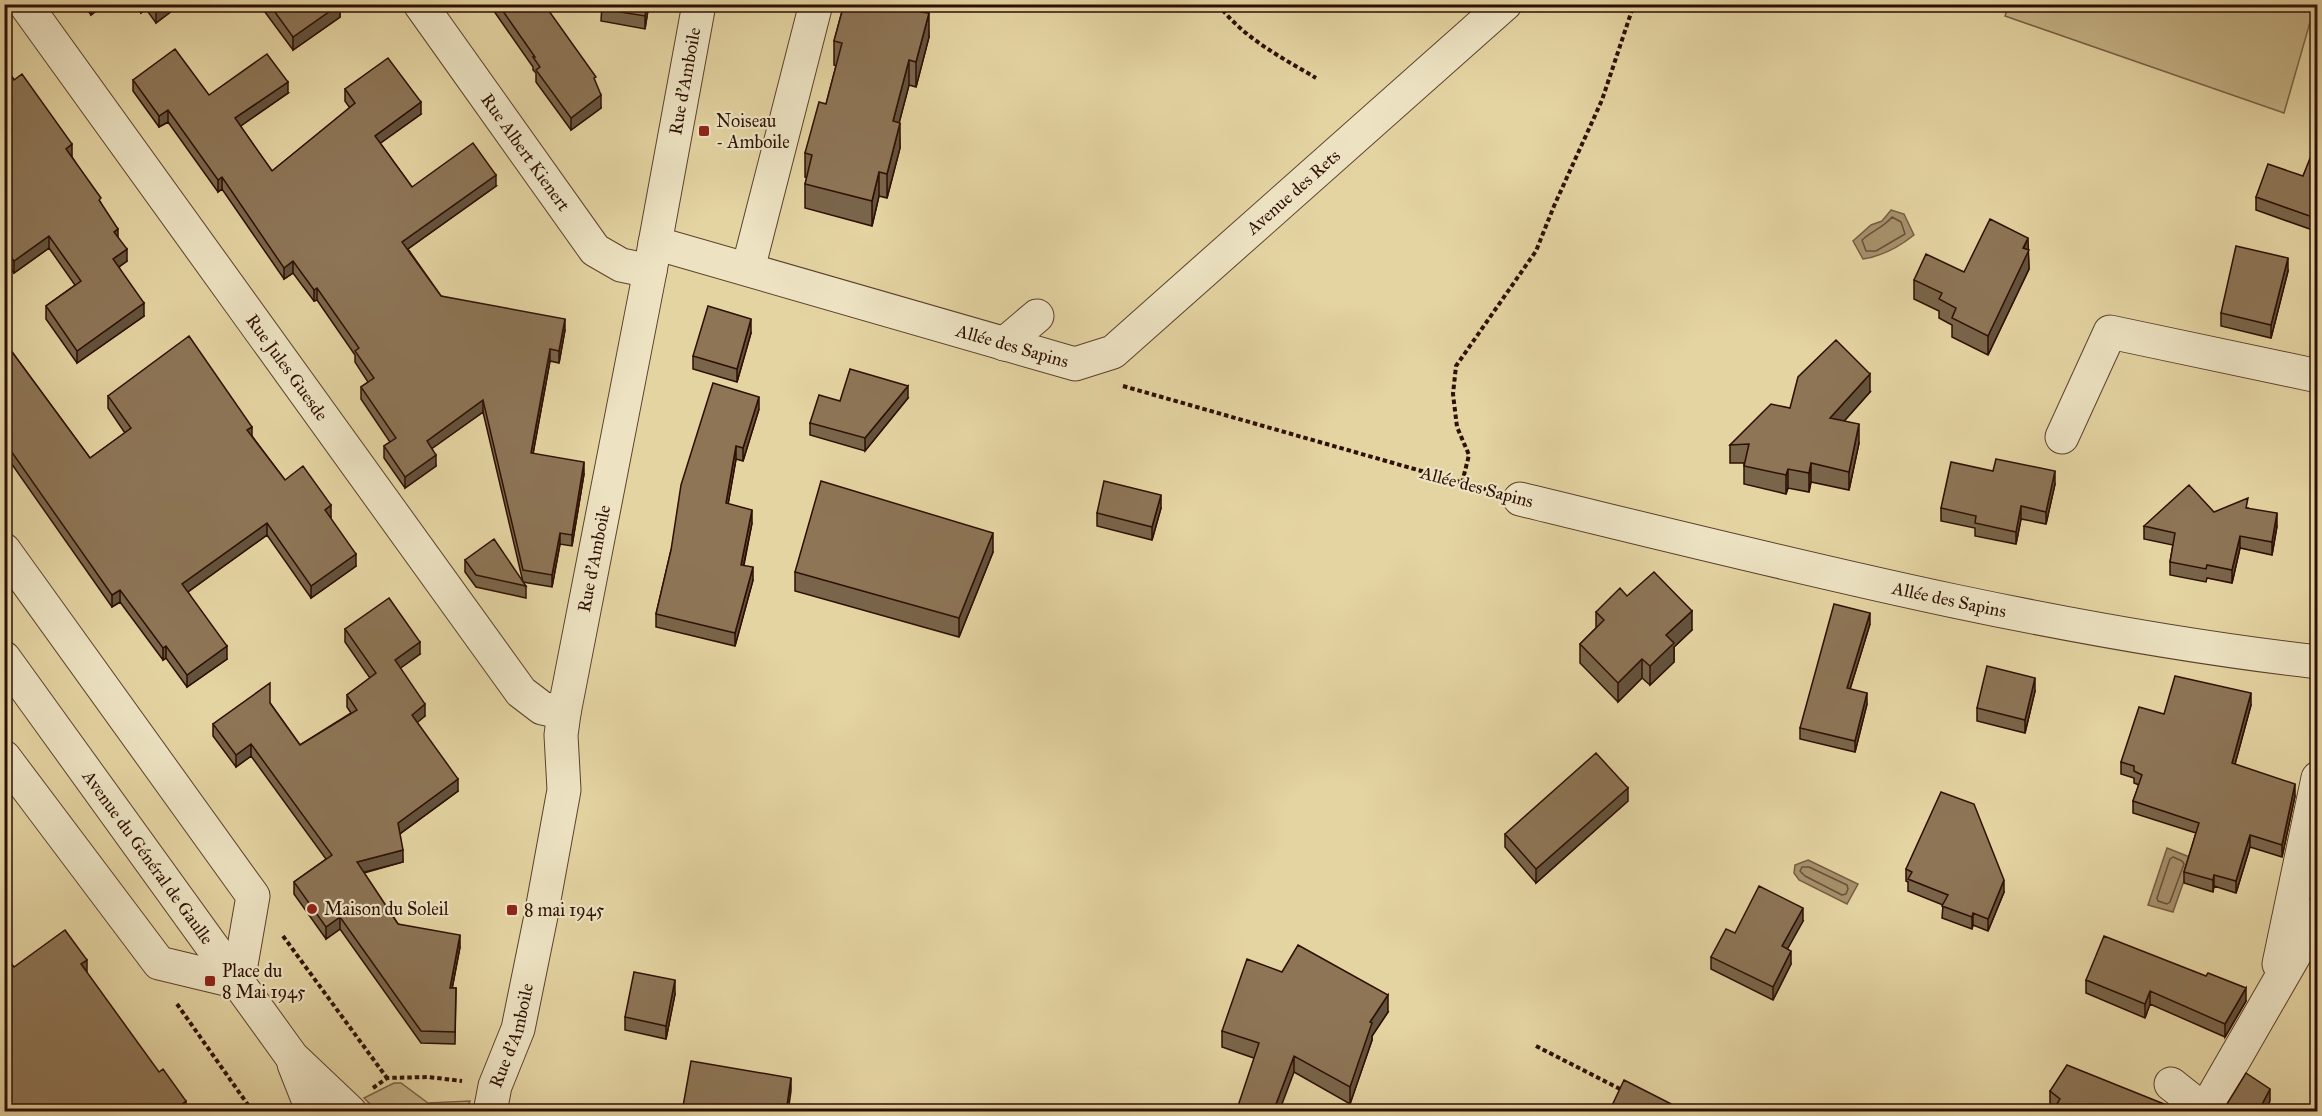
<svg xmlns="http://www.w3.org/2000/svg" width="2322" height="1116" viewBox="0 0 2322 1116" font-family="'IM FELL Great Primer',serif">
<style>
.green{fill:#c5b387;stroke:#7a6145;stroke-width:1.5}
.water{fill:#a6916c;stroke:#765d42;stroke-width:1.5}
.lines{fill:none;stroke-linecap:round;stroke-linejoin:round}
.shore{stroke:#6a5038;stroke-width:1.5}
.minor-casing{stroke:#5c402b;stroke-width:35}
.path{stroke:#2e0f03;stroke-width:4;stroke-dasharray:4.5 3;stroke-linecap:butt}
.minor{stroke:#ede3c3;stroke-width:33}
.wall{fill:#79654a;stroke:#2e0f03;stroke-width:1.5}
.shaded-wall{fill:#63523c;stroke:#2e0f03;stroke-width:1.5}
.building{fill:#8d7556;stroke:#2e0f03;stroke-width:1.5}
.poi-dot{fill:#8f2418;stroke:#ede3c3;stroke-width:2}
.labels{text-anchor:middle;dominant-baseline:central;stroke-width:4.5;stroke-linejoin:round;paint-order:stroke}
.street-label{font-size:18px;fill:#2e0f03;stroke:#ede3c3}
.poi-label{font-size:18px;fill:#2e0f03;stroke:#ede3c3;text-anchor:start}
</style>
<rect width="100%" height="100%" fill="#e4d4a2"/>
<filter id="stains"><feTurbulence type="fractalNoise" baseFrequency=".00333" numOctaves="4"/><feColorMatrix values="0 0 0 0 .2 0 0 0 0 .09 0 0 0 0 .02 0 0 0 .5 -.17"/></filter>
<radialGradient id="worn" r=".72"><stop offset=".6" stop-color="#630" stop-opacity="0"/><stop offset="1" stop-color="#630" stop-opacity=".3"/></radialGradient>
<path class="green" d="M 2009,4 L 2315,4 L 2315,5 L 2284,113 L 2005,16 Z
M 394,1083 L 401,1083 L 428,1103 L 470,1101 L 466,1111 L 377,1111 L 364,1098 Z"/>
<path class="water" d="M 1891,210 L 1904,214 L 1914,235 C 1899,247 1883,256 1863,259 L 1853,241 L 1871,225 L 1882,221 Z
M 2167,848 L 2192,858 L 2173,912 L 2148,905 Z
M 1808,860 L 1858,884 L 1847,904 L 1799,880 L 1794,873 L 1795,865 Z"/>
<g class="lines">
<path class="shore" d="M 1892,217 L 1901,222 L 1905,234 L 1876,251 L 1866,251 L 1862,240 C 1872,231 1884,227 1892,217 Z
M 2173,857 L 2182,861 L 2184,864 L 2170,902 L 2167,904 L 2158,901 L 2157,898 L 2170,859 Z
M 1802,867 L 1809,867 L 1847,885 L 1848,889 L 1846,894 L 1842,895 L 1805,876 L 1800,871 Z"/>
<g class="minor-casing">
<g id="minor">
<path id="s1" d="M 25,4 L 521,692 L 542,708 L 564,713"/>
<path id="s2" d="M 420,4 L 595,250 L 621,265 L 650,271"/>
<path id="s3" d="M 655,243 L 1075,364 L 1113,352 L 1505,4"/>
<path d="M 748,269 L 816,4"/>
<path d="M 1004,344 L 1037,316"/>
<path d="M 2062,437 L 2110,332 L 2318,376"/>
<path id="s4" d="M 1520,499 C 1784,563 2047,631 2318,662"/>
<path d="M 4,550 L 253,896 L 238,982 L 159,963 L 4,757"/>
<path id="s5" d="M 4,658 L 292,1057 L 350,1112"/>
<path d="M 2279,964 L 2318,778"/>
<path d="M 294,1064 L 313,1112"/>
<path d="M 2171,1084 L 2205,1111"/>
<path id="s6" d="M 490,1112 L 495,1086 L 518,1029 L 541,916 L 564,790 L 561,735 L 564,713 L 650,271 L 699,4"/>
<path d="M 2204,1112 L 2318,914"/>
</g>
</g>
<path class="path" d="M 1218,4 C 1243,38 1281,57 1316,78
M 1123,386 L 1488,490
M 1462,483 L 1469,455 L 1457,427 L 1453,394 L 1456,366 L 1536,251 L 1554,206 L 1602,100 L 1634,4
M 283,936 L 387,1078
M 177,1004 L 253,1112
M 1536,1046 L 1624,1091
M 373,1088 L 387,1078 L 428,1077 L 462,1081"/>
<use href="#minor" class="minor"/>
</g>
<path class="wall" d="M 83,4 L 105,4 L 91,15 Z
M 135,4 L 181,4 L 156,23 L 146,9 L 141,13 Z
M 259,4 L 340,4 L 340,17 L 293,50 Z
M 489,4 L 544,4 L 596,84 L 601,108 L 571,130 L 536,82 L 536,73 L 533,70 L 533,67 Z
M 602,4 L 649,4 L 645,29 L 601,21 Z
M 844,4 L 930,4 L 927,13 L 929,37 L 916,87 L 909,85 L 899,123 L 900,148 L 887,198 L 879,196 L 872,226 L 805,208 L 805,184 L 807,178 L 805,177 L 805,153 L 826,104 L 836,66 L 834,65 L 834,41 Z
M 4,66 L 72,157 L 101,203 L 118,237 L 127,261 L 119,267 L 144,316 L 77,363 L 46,319 L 46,306 L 75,285 L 49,248 L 14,273 L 4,260 Z
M 133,80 L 209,95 L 288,93 L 240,126 L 272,171 L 350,108 L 345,101 L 345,89 L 421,114 L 380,143 L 412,187 L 496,186 L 408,249 L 441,296 L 565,330 L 559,363 L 550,361 L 533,453 L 584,474 L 572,546 L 560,544 L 552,587 L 523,582 L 483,412 L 432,448 L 436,466 L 405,488 L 384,458 L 384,446 L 390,442 L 361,399 L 361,387 L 368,382 L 355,362 L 355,355 L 317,300 L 314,301 L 293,273 L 284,279 L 222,189 L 218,192 L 168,122 L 159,127 L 133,91 Z
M 2318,143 L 2318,232 L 2256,210 L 2256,197 L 2303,176 Z
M 2028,250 L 2029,269 L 1988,355 L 1952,337 L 1952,325 L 1939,318 L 1939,311 L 1914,299 L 1914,280 L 1964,272 Z
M 2288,271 L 2271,338 L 2221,326 L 2221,313 Z
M 751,333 L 737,382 L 693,369 L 693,356 Z
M 4,341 L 90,458 L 125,433 L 108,408 L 108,396 L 252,436 L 285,480 L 331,517 L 330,518 L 356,566 L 311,598 L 267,535 L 188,592 L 227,659 L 187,687 L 166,658 L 163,660 L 120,602 L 112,607 L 4,453 Z
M 1870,392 L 1844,421 L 1859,443 L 1849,490 L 1811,482 L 1809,492 L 1788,488 L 1786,494 L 1744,484 L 1744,463 L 1730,463 L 1730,445 L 1790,408 Z
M 908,398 L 865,451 L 810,435 L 810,423 L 840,401 Z
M 759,409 L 743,461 L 736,459 L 728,504 L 752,523 L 744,565 L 753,580 L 735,646 L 656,627 L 656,614 L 671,550 Z
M 2055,484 L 2046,524 L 2021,519 L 2016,544 L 1975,536 L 1975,528 L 1941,521 L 1941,508 Z
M 1161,508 L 1152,540 L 1097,526 L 1097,513 Z
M 2248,508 L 2277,526 L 2272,555 L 2240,548 L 2232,583 L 2207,578 L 2206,582 L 2170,575 L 2170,562 L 2173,545 L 2144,539 L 2144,526 L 2214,512 Z
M 993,552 L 959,637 L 795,591 L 795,572 Z
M 465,560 L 526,586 L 526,598 L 476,587 L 465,572 Z
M 1627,596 L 1692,630 L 1674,647 L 1674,662 L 1650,685 L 1642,678 L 1618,702 L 1580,663 L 1580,644 L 1596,628 L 1596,612 Z
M 1870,624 L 1850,689 L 1867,704 L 1855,752 L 1800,739 L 1800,728 Z
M 345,629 L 420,654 L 400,668 L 425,716 L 417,722 L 458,791 L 400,834 L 403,862 L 364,873 L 398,924 L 460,947 L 452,988 L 456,988 L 455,1044 L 421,1043 L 340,929 L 326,939 L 294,894 L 294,882 L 326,859 L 251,756 L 236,767 L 213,736 L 213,724 L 270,703 L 300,745 L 351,713 L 347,707 L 347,695 L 370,678 L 345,642 Z
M 2035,691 L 2025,733 L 1977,721 L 1977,708 Z
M 2251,705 L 2235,764 L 2295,796 L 2282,857 L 2250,847 L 2236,893 L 2214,886 L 2213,892 L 2184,883 L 2184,872 L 2196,833 L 2133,813 L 2133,801 L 2139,785 L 2134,783 L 2134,778 L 2121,774 L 2121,762 L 2164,714 Z
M 1628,801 L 1536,883 L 1505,847 L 1505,834 Z
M 1906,869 L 2004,892 L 1988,931 L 1973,925 L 1972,929 L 1942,918 L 1943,905 L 1908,891 L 1908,882 L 1906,881 Z
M 1803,921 L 1787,949 L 1791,964 L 1773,1000 L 1711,969 L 1711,957 L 1735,933 Z
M 2086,980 L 2246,1001 L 2225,1037 L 2150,1004 L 2145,1018 L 2086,993 Z
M 675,994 L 666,1039 L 625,1030 L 625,1017 Z
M 1388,1012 L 1372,1036 L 1372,1040 L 1350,1104 L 1294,1072 L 1222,1047 L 1222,1031 Z
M 2050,1091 L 2184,1112 L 2055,1107 L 2050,1103 Z"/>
<path class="shaded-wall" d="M 91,4 L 105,4 L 91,15 Z
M 141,4 L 146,4 L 146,9 L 141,13 Z
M 164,4 L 181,4 L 156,23 L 156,10 Z
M 340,4 L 340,17 L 293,50 L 293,37 Z
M 647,4 L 649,4 L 645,29 L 645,16 Z
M 923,4 L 930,4 L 921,36 L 921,12 Z
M 929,13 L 929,37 L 916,87 L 916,62 Z
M 909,60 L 909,85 L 893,146 L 893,121 Z
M 288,82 L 288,93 L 235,130 L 235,118 Z
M 601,95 L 601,108 L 571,130 L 571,118 Z
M 421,102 L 421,114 L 375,147 L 375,136 Z
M 168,110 L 168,122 L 159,127 L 159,116 Z
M 900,123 L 900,148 L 887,198 L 887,174 Z
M 72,144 L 72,157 L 66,161 L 66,149 Z
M 879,172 L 879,196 L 872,226 L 872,201 Z
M 496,175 L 496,186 L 402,253 L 402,242 Z
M 222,177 L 222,189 L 218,192 L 218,180 Z
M 118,229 L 118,241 L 114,232 Z
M 49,236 L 49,248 L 14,273 L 14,261 Z
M 2028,238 L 2029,269 L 1988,355 L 1988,336 Z
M 127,249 L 127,261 L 113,271 L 113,259 Z
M 2288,258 L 2288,271 L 2271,338 L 2271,325 Z
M 293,261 L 293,273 L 284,279 L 284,268 Z
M 317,288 L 317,300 L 314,301 L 314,290 Z
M 144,303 L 144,316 L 77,363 L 77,351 Z
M 565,319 L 565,330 L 559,363 L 559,351 Z
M 751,319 L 751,333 L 737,382 L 737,369 Z
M 550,349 L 550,361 L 531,465 L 531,453 Z
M 1870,374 L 1870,392 L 1830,437 L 1830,418 Z
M 908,386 L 908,398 L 865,451 L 865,438 Z
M 759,397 L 759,409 L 743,461 L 743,448 Z
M 483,400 L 483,412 L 427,452 L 427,441 Z
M 1859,424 L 1859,443 L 1849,490 L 1849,472 Z
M 252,427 L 252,439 L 247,430 Z
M 736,446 L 736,459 L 726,516 L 726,503 Z
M 436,455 L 436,466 L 405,488 L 405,477 Z
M 584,462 L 584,474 L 572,546 L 572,535 Z
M 1811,463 L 1811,482 L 1809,492 L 1809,473 Z
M 1788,469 L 1788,488 L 1786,494 L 1786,475 Z
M 2055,471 L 2055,484 L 2046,524 L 2046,512 Z
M 1161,495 L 1161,508 L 1152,540 L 1152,527 Z
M 331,505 L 331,517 L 325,522 L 325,510 Z
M 2021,506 L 2021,519 L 2016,544 L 2016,532 Z
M 752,510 L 752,523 L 741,577 L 741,565 Z
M 2277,513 L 2277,526 L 2272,555 L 2272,542 Z
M 267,523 L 267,535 L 182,596 L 182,584 Z
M 560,533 L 560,544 L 552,587 L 552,575 Z
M 993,533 L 993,552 L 959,637 L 959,618 Z
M 2240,536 L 2240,548 L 2232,583 L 2232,570 Z
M 356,554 L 356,566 L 311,598 L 311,586 Z
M 753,567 L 753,580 L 735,646 L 735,633 Z
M 120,590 L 120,602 L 112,607 L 112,595 Z
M 1692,611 L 1692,630 L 1674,647 L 1674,662 L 1650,685 L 1650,666 L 1666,635 Z
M 1870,613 L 1870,624 L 1847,699 L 1847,688 Z
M 420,642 L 420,654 L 395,672 L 395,660 Z
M 166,646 L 166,658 L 163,660 L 163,648 Z
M 227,646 L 227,659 L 187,687 L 187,675 Z
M 1642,659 L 1642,678 L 1618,702 L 1618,683 Z
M 2035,678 L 2035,691 L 2025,733 L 2025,720 Z
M 1867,693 L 1867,704 L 1855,752 L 1855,741 Z
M 2251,693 L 2251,705 L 2232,775 L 2232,763 Z
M 425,704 L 425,716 L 412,727 L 412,715 Z
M 251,744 L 251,756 L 236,767 L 236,755 Z
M 458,779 L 458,791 L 398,835 L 398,823 Z
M 2295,784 L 2295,796 L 2282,857 L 2282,845 Z
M 1628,788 L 1628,801 L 1536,883 L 1536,869 Z
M 2250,835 L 2250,847 L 2236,893 L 2236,881 Z
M 403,850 L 403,862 L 357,874 L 357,862 Z
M 2214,875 L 2214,886 L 2213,892 L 2213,880 Z
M 2004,880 L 2004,892 L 1988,931 L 1988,919 Z
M 1803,908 L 1803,921 L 1782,959 L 1782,946 Z
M 1973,913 L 1973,925 L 1972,929 L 1972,917 Z
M 340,917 L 340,929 L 326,939 L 326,927 Z
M 460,935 L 460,947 L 450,1000 L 450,988 Z
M 1791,951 L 1791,964 L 1773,1000 L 1773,987 Z
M 87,960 L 87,972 L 81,964 Z
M 675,980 L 675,994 L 666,1039 L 666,1026 Z
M 2246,988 L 2246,1001 L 2225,1037 L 2225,1024 Z
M 2150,991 L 2150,1004 L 2145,1018 L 2145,1004 Z
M 1388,995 L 1388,1012 L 1372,1036 L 1372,1040 L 1350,1104 L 1350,1087 L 1370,1022 Z
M 1294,1056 L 1294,1072 L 1279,1112 L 1273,1112 Z
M 791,1078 L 791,1091 L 788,1112 L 786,1112 Z
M 2270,1089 L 2270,1101 L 2265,1112 L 2258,1112 Z
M 186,1101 L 186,1112 L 172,1112 Z"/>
<path class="building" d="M 152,4 L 164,4 L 156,10 Z
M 269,4 L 340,4 L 293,37 Z
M 498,4 L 544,4 L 596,77 L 594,78 L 601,95 L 571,118 L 536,70 L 540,67 L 533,57 L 535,57 Z
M 602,4 L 647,4 L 645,16 L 601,9 Z
M 844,4 L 923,4 L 921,12 L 929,13 L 916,62 L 909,60 L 893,121 L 900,123 L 887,174 L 879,172 L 872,201 L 805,184 L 812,155 L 805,153 L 819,102 L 826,104 L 842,43 L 834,41 Z
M 175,49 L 209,95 L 267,54 L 288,82 L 235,118 L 272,171 L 355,103 L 345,89 L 388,58 L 421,102 L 375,136 L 412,187 L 473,143 L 496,175 L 402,242 L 441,296 L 565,319 L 559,351 L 550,349 L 531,453 L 584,462 L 572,535 L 560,533 L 552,575 L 523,570 L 483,400 L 427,441 L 436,455 L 405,477 L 384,446 L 396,438 L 361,387 L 374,378 L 355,351 L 359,348 L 317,288 L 314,290 L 293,261 L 284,268 L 222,177 L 218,180 L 168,110 L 159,116 L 133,80 Z
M 4,66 L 14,80 L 22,74 L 72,144 L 66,149 L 101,198 L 99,200 L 118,229 L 114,232 L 127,249 L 113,259 L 144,303 L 77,351 L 46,306 L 81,281 L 49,236 L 14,261 L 4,248 Z
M 2316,143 L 2318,143 L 2318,219 L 2256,197 L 2268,164 L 2303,176 Z
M 1990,219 L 2028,238 L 2023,248 L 2029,250 L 1988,336 L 1952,318 L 1956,308 L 1939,299 L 1942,293 L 1914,280 L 1926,254 L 1964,272 Z
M 2236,246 L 2288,258 L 2271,325 L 2221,313 Z
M 708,306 L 751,319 L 737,369 L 693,356 Z
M 189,336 L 252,427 L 247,430 L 285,480 L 303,466 L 331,505 L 325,510 L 356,554 L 311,586 L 267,523 L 182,584 L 227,646 L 187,675 L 166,646 L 163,648 L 120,590 L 112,595 L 4,441 L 4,341 L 90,458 L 131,428 L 108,396 Z
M 1836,340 L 1870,374 L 1830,418 L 1859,424 L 1849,472 L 1811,463 L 1809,473 L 1788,469 L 1786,475 L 1744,466 L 1749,444 L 1730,445 L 1771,404 L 1790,408 L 1798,377 Z
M 850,369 L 908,386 L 865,438 L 810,423 L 819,395 L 840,401 Z
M 713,383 L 759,397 L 743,448 L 736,446 L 726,503 L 752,510 L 741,565 L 753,567 L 735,633 L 656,614 L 671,550 L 681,485 Z
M 1996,459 L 2055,471 L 2046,512 L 2021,506 L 2016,532 L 1975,523 L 1976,516 L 1941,508 L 1951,462 L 1993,471 Z
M 821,481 L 993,533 L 959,618 L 795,572 Z
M 1104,481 L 1161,495 L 1152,527 L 1097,513 Z
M 2189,485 L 2214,512 L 2248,498 L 2246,508 L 2277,513 L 2272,542 L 2240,536 L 2232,570 L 2207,565 L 2206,569 L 2170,562 L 2175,533 L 2144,526 Z
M 494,539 L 526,586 L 476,575 L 465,560 Z
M 1654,572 L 1692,611 L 1666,635 L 1674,643 L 1650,666 L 1642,659 L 1618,683 L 1580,644 L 1604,620 L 1596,612 L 1620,588 L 1627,596 Z
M 389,598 L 420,642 L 395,660 L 425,704 L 412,715 L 458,779 L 398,823 L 403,850 L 357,862 L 398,924 L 460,935 L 450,988 L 456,988 L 455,1032 L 421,1031 L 340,917 L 326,927 L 294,882 L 332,855 L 251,744 L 236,755 L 213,724 L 270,683 L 270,703 L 300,745 L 357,710 L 347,695 L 376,673 L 345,629 Z
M 1834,604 L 1870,613 L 1847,688 L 1867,693 L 1855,741 L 1800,728 Z
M 1987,666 L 2035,678 L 2025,720 L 1977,708 Z
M 2175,676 L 2251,693 L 2232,763 L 2295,784 L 2282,845 L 2250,835 L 2236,881 L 2214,875 L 2213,880 L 2184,872 L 2199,823 L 2133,801 L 2142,775 L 2134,771 L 2134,766 L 2121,762 L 2139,707 L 2164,714 Z
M 1596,753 L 1628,788 L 1536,869 L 1505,834 Z
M 1941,792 L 1974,804 L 2004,880 L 1988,919 L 1973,913 L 1972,917 L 1942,906 L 1948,895 L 1908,879 L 1912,872 L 1906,869 Z
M 1759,886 L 1803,908 L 1782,946 L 1791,951 L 1773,987 L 1711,957 L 1726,929 L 1735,933 Z
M 65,930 L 87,960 L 81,964 L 159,1072 L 163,1069 L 186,1101 L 172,1112 L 4,1112 L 4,954 L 14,967 Z
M 2104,936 L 2206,976 L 2208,973 L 2246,988 L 2225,1024 L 2150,991 L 2145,1004 L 2086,980 Z
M 1298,945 L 1388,995 L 1370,1022 L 1372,1023 L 1350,1087 L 1294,1056 L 1273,1112 L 1236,1112 L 1259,1043 L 1222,1031 L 1247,959 L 1282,972 Z
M 634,972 L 675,980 L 666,1026 L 625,1017 Z
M 691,1061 L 791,1078 L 786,1112 L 682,1112 Z
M 2067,1065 L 2184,1112 L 2052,1112 L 2060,1099 L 2050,1091 Z
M 2246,1073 L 2270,1089 L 2258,1112 L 2222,1112 Z
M 1624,1080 L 1687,1112 L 1609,1112 Z
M 1876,1106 L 1887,1112 L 1873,1112 Z
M 903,1109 L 912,1112 L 902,1112 Z"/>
<g class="poi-dot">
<rect x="698" y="125" width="12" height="12" rx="3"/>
<circle cx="312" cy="909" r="6"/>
<rect x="506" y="904" width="12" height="12" rx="3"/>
<rect x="204" y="975" width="12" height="12" rx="3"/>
</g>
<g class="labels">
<g class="street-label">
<text stroke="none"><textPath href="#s6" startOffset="1052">Rue d'Amboile</textPath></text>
<text stroke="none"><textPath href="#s2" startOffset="182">Rue Albert Kienert</textPath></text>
<text stroke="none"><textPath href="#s3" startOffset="718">Avenue des Rets</textPath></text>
<text stroke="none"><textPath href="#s3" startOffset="372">Allée des Sapins</textPath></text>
<text stroke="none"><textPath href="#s1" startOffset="448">Rue Jules Guesde</textPath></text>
<text transform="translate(1477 487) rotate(15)">Allée des Sapins</text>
<text stroke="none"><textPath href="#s6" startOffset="566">Rue d'Amboile</textPath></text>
<text stroke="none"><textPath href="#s4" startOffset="441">Allée des Sapins</textPath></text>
<text stroke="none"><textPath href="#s5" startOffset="246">Avenue du Général de Gaulle</textPath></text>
<text stroke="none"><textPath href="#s6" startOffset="80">Rue d'Amboile</textPath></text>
</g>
<g class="poi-label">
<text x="716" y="121">Noiseau<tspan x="716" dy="21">- Amboile</tspan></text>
<text x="324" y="909">Maison du Soleil</text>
<text x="524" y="910">8 mai 1945</text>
<text x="222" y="971">Place du<tspan x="222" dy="21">8 Mai 1945</tspan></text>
</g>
</g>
<rect width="2322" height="1116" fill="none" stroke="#e4d4a2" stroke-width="24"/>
<rect x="6" y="6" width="2310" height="1104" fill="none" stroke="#2e0f03" stroke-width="3"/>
<rect x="12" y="12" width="2298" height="1092" fill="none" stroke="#2e0f03" stroke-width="1.5"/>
<rect width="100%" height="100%" filter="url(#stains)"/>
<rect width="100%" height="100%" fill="url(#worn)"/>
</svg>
